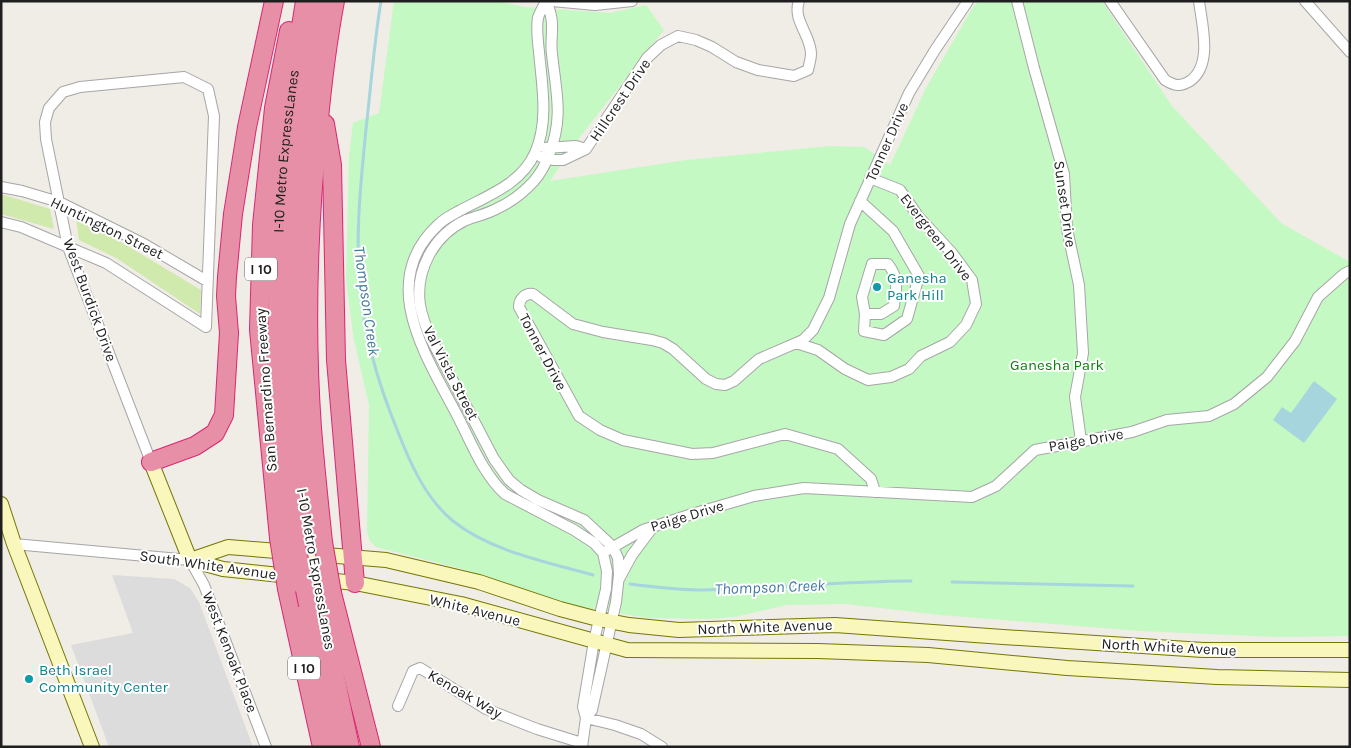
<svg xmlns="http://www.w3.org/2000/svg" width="1351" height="748" viewBox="0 0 1351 748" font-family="Karla,sans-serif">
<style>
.residential{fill:#dddcdc}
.grass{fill:#d0e9ac}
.park{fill:#c4f9c4}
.water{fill:#a7d5dd}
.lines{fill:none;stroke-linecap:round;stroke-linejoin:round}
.stream{stroke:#a7d5dd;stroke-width:3}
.street-casing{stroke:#a6a6a6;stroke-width:12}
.secondary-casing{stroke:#747706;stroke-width:16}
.highway-casing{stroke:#da2774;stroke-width:20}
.street{stroke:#fff;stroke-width:10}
.secondary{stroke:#f9f7bb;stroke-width:14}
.highway{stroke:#e68fa6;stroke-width:18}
.highway-bridge-casing{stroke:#da2774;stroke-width:20;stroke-linecap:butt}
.highway-bridge{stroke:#e68fa6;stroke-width:18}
.culture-dot{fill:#0f9aa8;stroke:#fff;stroke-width:2}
.labels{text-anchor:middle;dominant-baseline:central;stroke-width:4;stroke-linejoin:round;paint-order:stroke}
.shield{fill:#fff;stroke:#626262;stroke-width:1}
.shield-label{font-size:14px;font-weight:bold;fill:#1f1f1f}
.street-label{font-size:15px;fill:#1f1f1f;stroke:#fff}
.culture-label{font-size:15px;fill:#0d838f;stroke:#fff;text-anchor:start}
.park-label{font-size:15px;fill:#0d7e0d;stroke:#fff}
.water-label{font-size:16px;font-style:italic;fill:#467a9f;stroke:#fff}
</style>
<rect width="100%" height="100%" fill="#f0ece6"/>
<path class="residential" d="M 112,575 L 174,579 L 190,588 L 199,602 L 253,747 L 109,747 L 71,645 L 133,633 Z"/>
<path class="grass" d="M 1,194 L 50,209 L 54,229 L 1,214 Z
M 76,219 L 111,236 L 201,290 L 200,314 L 118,259 L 79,240 Z"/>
<path class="park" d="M 394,1 L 497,1 L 525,7 L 610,13 L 646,5 L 664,30 L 579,138 L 550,181 L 686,160 L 830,146 L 864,147 L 890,165 L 926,88 L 973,7 L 978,1 L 1102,1 L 1172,106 L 1281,223 L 1350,262 L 1350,636 L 1275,637 L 1140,631 L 940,615 L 846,604 L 786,605 L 735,617 L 708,619 L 649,618 L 585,608 L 553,599 L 462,569 L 376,547 L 370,541 L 367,532 L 369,405 L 354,340 L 346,280 L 349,156 L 353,123 L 379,113 Z"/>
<path class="water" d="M 1314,381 L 1337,399 L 1304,443 L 1273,420 L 1282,407 L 1291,413 Z"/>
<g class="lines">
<path class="stream" d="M 381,1 C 374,43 371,86 366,129 C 361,181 355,234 360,287 C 364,336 379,386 398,432 C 410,463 426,499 453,521 C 490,551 547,562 593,575
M 952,582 L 1133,586
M 630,584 C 654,587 679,590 703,590 C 772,589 841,581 911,581"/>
<g class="street-casing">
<path id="street" d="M 546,1 C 544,6 539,13 538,18 C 536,28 538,42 539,52 C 542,85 549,122 535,153 C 521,184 489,195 461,210 C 454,214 445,218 439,224 C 375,282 427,357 458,417 C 471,442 483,474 505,494 L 574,530 L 594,543 L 603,553 L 607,571 L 606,589 L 594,641 L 583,707 L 586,718 L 582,747
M 547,1 C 548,6 550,11 551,16 C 554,28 550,41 552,54 C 556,92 564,117 549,155 C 546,163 540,174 534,181 C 524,192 511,202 498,208 C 488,214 476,216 466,220 C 434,235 415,270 420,305 C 422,316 426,327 430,337 L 494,459 L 509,480 L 521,490 L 538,500 L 584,520 L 613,547 L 618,558 L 619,575 L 616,602 L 592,710 L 586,718
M 552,1 L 595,5 L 632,1
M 1017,1 L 1034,68 L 1064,174 L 1067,229 L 1079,285 L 1083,353 L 1075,397 L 1081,441
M 1110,1 L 1165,80 C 1175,86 1180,87 1190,81 C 1213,65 1202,25 1199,1
M 1305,1 L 1350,52
M 545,148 L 576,146 L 586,149
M 541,157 L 553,160 L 563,160 L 586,149 L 647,58 L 661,45 L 678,36 L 696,40 L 712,47 L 736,62 L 758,70 L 794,76 L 808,70 C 809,65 811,59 811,54 C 811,35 792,20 799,1
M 1,187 L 22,191 L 59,202 L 144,244 L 207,281
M 860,201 L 893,231 L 919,276 L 907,319 L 884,335 L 864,331 L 865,314 L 862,297 L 872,264 L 888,264 C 900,280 896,288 894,306 L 881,314 L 865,314
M 1,222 L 21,227 L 106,263 L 206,327
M 796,343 L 818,350 L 845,369 L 868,380 L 891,377 L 909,369 L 921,356 L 950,342 L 966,325 L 976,304 L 972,280 L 952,253 L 918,216 L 900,190 L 870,178
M 151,462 L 68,247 L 46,139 L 45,122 L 49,108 L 63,92 L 80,87 L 184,77 L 208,89 L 214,116 L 206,327
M 875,492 L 871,479 L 838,449 L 785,434 L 713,453 L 692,454 L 623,440 L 600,430 L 579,416 L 519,307 C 519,299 525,293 533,294 L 573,324 L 603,332 L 652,340 L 663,343 L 673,349 L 706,379 L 716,384 L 725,385 L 734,381 L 759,359 L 803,340 L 813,330 L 829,298 L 850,224 L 909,93 L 935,50 L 968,1
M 14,544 L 190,560 L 204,585 L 266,747
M 608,550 L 643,530 L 692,514 L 754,496 L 804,488 L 972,497 L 996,486 L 1035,450 L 1132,432 L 1167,420 L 1209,416 L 1234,404 L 1267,377 L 1295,341 L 1318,297 L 1344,274 L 1350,271
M 619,579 L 632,555 L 653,527
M 398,706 L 413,671 L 420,668 L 486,709 L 537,729 L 582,743
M 586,718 L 615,725 L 641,734 L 662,747"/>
</g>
<g class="secondary-casing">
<path id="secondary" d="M 151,462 L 190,560
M 1,504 L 14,544 L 92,747
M 190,560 L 228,547 L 386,560 L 479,582 L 560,609 L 598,619 L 629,625 L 679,630 L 835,625 L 1003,637 L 1203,650 L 1350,650
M 190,560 L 223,569 L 355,583 L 461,604 L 627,650 L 818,651 L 928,655 L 1067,668 L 1217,677 L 1350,680"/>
</g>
<g class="highway-casing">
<g id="highway">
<path d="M 325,124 L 332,165 L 336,360 L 355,583"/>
<path d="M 151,462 L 195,446 L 215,433 L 224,415 L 229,333 L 226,296 L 227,277 L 233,214 L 247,127 L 274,1"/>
<path d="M 279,538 L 259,330 L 262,225 L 274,108 L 289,31"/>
<path id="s1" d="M 295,540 C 288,479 279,417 278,356 C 276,270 278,183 290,99 C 294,66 300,34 305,1"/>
<path d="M 308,541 C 303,497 297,454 294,409 C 285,273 297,136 318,1"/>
<path d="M 323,542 C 319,504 315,466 312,428 C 305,329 308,228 318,129 C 322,86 327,43 335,1"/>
<path d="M 287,589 L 322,747"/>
<path d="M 317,592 L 350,747"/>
<path d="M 332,593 L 371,747"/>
<path d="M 308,605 L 316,654 L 338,747"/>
</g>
</g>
<use href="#street" class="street"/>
<use href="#secondary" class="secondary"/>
<use href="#highway" class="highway"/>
<g class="highway-bridge-casing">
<path id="highway-bridge" d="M 279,538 L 287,589
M 295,540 L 308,605
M 323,542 L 332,593"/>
</g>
<use href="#highway-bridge" class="highway-bridge"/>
</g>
<g class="culture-dot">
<circle cx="877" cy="287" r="5"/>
<circle cx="29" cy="679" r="5"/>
</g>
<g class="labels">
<g class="shield">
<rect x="245" y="257.5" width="32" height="23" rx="4"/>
<rect x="288" y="656.5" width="32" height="23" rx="4"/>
</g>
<g class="shield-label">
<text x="261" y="269">I 10</text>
<text x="304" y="668">I 10</text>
</g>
<g class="street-label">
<text transform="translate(620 100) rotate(-56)">Hillcrest Drive</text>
<text transform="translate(887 142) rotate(-66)">Tonner Drive</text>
<text stroke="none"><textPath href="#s1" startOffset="390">I-10 Metro ExpressLanes</textPath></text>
<text transform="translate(1065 204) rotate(82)">Sunset Drive</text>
<text transform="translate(107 228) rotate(26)">Huntington Street</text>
<text transform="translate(936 237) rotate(52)">Evergreen Drive</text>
<text transform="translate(90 300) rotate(70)">West Burdick Drive</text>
<text transform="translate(543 352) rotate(62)">Tonner Drive</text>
<text transform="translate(451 373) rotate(63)">Val Vista Street</text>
<text transform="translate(266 390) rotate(-94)">San Bernardino Freeway</text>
<text transform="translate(1086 440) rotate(-10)">Paige Drive</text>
<text transform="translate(687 516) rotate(-17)">Paige Drive</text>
<text transform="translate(208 565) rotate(8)">South White Avenue</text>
<text transform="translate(316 569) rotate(80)">I-10 Metro ExpressLanes</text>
<text transform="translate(475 610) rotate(14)">White Avenue</text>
<text transform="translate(765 627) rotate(-2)">North White Avenue</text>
<text transform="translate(1169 647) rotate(3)">North White Avenue</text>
<text transform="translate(230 652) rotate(69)">West Kenoak Place</text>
<text transform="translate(465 694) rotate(30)">Kenoak Way</text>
</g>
<g class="culture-label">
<text x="887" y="278">Ganesha<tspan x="887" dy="17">Park Hill</tspan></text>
<text x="39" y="670">Beth Israel<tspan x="39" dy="17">Community Center</tspan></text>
</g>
<g class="park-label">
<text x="1057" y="365">Ganesha Park</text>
</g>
<g class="water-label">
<text transform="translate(367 301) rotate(82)">Thompson Creek</text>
<text transform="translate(770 587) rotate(-2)">Thompson Creek</text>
</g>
</g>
<rect width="1351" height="748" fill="none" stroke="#1f1f1f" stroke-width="5"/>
</svg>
